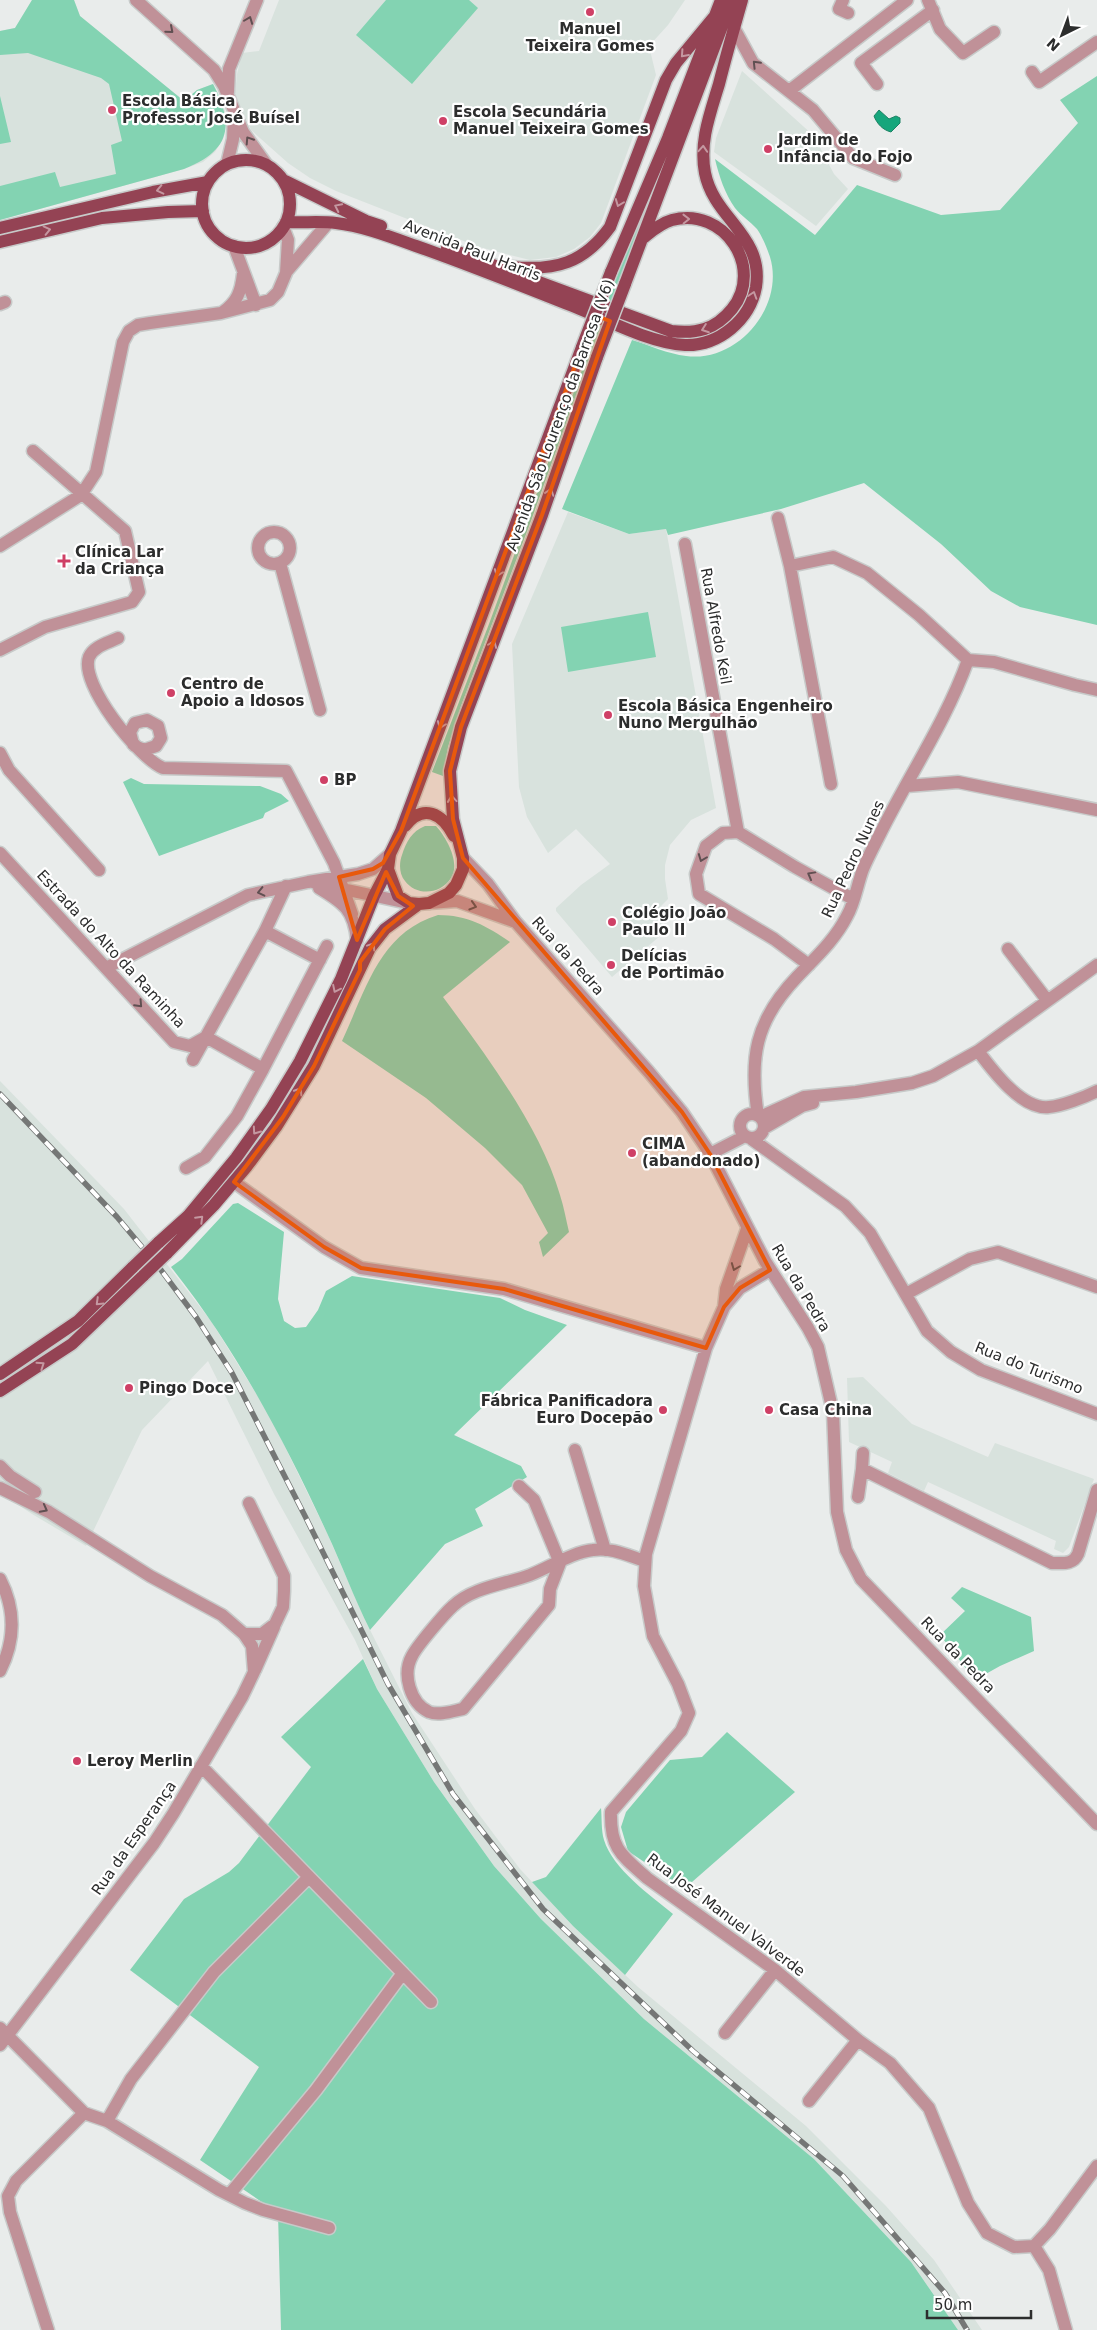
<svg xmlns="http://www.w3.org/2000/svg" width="1097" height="2330" viewBox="0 0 1097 2330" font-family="'DejaVu Sans',sans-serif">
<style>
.built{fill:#d8e2dd}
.green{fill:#83d3b2}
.water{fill:#16a67c;stroke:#1d8264}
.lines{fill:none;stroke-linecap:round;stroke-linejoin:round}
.minor-casing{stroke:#c7cac9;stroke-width:15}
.major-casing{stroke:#c7cac9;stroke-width:15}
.minor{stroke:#c09198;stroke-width:12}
.major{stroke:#944354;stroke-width:12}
.rail-casing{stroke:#757776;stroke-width:5.5}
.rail{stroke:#fff;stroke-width:4;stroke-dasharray:11;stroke-linecap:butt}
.major-bridge-casing{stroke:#c7cac9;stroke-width:15;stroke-linecap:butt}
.major-bridge{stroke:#944354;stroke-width:12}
.oneway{stroke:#605052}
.oneway2{stroke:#c498a1}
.marked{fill:#e8590c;fill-opacity:0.2;stroke:#e8590c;stroke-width:4;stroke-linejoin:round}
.poi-dot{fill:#cf4066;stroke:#fff;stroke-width:2}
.labels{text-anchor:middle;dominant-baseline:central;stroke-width:4.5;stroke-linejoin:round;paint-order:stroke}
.poi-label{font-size:15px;font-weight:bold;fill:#2c2d2d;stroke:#fff;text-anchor:start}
.street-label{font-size:15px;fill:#2c2d2d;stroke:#fff}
</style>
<rect width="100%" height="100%" fill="#e9eceb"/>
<path class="built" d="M 32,0 L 74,0 L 80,16 L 184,101 L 197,90 L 213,84 L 222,100 L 227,119 L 223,139 L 215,152 L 203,162 L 184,169 L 0,220 L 0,31 L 15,28 Z
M 279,0 L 685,0 L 668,25 L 649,46 L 656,75 L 601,223 L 590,237 L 574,249 L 556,257 L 530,260 L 479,247 L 336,191 L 310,178 L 288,163 L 251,130 L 235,94 L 237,74 L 242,53 L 259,51 Z
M 742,71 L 814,136 L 834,174 L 848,189 L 816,226 L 714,152 L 716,138 Z
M 568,512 L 629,534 L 666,529 L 716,808 L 691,820 L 670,845 L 665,865 L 665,879 L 668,899 L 653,914 L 667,930 L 612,977 L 556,911 L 556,908 L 581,885 L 610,864 L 576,829 L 548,853 L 527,817 L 519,787 L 512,644 Z
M 0,1081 L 124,1209 L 211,1321 L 270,1416 L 327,1533 L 366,1622 L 412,1713 L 475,1809 L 520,1869 L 573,1926 L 638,1987 L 806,2126 L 886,2206 L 934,2260 L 982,2330 L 958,2330 L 911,2262 L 814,2159 L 644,2019 L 541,1919 L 494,1866 L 434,1782 L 377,1689 L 355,1640 L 274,1494 L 208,1361 L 142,1430 L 86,1546 L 32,1514 L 0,1493 Z
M 863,1377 L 912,1424 L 988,1457 L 995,1443 L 1094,1479 L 1069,1547 L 1063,1553 L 1054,1549 L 1056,1541 L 928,1482 L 924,1491 L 888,1473 L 892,1462 L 849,1442 L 847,1378 Z"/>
<path class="green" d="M 32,0 L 74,0 L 80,16 L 184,101 L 197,90 L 213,84 C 235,126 230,151 184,169 L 0,220 L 0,186 L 55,172 L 60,187 L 116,174 L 111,145 L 122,141 L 109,84 L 101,78 L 28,53 L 0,55 L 0,31 L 15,28 Z
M 386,0 L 469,0 L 478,8 L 412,84 L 356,35 Z
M 699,69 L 637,238 L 598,334 L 531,521 L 461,706 L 448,747 L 443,776 L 432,772 L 489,624 L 611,290 Z
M 1097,76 L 1097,625 L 1020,607 L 991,591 L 941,544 L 864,483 L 781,509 L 668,535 L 666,529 L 629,534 L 562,509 L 632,340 C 649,345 668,354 686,356 C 738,363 785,306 770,257 C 767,248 762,236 757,229 C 750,221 741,216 735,208 C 725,194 719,176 715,159 L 815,235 L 857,185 L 941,215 L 1000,210 L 1078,123 L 1060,100 Z
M 0,96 L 11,142 L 0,144 Z
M 648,612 L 656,657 L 568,672 L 561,627 Z
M 131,778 L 144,784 L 260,786 L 281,794 L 289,801 L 265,813 L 263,818 L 159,856 L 123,782 Z
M 425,826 L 436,826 C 446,837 461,863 451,878 C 440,895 416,896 405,881 C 399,874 399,863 402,855 C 406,842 412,831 425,826 Z
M 438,915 C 467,915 487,926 510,942 L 443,997 C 485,1054 540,1126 560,1195 C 564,1207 566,1220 569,1232 L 543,1257 L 539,1242 L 548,1233 L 522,1185 L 485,1148 L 426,1098 L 342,1041 C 366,990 379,933 438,915 Z
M 238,1203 L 284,1232 L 278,1299 L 284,1321 L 295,1328 L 306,1327 L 318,1310 L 326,1291 L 352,1276 L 500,1298 L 525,1310 L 567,1325 L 454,1435 L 521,1466 L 527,1477 L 475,1509 L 483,1526 L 445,1544 L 370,1630 C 354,1598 342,1565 327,1533 C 284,1440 235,1347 171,1267 L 182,1259 L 233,1204 Z
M 962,1587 L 1031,1617 L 1034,1651 L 1000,1666 L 975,1680 L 940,1635 L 965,1611 L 951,1598 Z
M 363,1659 L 377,1689 L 434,1782 L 494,1866 L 541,1919 L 644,2019 L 814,2159 L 911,2262 L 958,2330 L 281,2330 L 278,2213 L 200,2160 L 259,2067 L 130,1970 L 184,1899 L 229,1872 L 239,1863 L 311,1767 L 281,1737 Z
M 727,1732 L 795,1792 L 684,1889 L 628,1851 L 621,1827 L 626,1812 L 670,1760 L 702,1757 Z
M 601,1808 C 602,1818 601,1830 604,1840 C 613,1869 650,1895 673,1914 L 625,1975 L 573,1926 L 532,1882 L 546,1877 Z"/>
<path class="water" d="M 879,110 L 889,119 L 896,116 L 900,118 L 900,123 L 891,132 C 883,130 877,124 874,116 Z"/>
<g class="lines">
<g class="minor-casing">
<path id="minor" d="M 136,0 L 214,70 L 224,86 L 243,132 L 266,164
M 843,0 L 839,9 L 848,13
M 928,0 L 940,29 L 963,53 L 994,32
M 734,28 L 753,63 L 813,110 L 853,158 L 895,175
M 1032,72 L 1039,82 L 1097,42
M 877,84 L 861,63 L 933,10
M 789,91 L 907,0
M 228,92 L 229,69 L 257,0
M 227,164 L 233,139 L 234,115
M 234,246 L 256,305
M 287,271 L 328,223
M 0,304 L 5,302
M 223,312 C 237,302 241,292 243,274
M 778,518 L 790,566 L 831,784
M258 548a16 16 0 1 1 32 0a16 16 0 1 1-32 0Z
M 685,544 L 738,832
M 0,546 L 81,495 L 96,472 L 123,342 L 129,331 L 138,325 L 150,323 L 221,313 L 270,300 L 278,292 L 286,273 L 288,240 L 283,227
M 280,563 L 320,710
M 790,566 L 833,557 L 867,573 L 919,615 L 968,660 L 994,662 L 1075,685 L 1097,690
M 118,638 C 108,643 94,646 89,657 C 79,684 139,758 163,768 L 286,771 L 334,863 L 352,914
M 0,650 L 45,627 L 132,602 L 139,592 L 125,531 L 33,451
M 133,744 L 130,732 L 135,723 L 147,720 L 158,726 L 161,738 L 156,746 L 144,750 L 135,746
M 0,753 L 9,770 L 99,870
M 907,786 L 958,782 L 1097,810
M 0,853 L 174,1042 L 190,1046 L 206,1037 L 263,1069 L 237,1116 L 205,1157 L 186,1168
M 463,858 L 488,884 L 515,921 L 649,1072 L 682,1112 L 709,1152 L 765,1261 L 808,1328 L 818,1347 L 833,1412 L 837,1512 L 846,1550 L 861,1579 L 1097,1824
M 315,883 L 408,903
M 319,888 C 344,903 354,910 357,940
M 429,903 L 457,901 L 513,921
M 265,931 L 320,960
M 1008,949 L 1047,1000
M 809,965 L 774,939 L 699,894 L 696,874 L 706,846 L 723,833 L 738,832 L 795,867 L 853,899
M 106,968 L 248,895 L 308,882 L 358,874 L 373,869 L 390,854
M 978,1051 C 993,1071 1022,1110 1049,1107 C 1062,1106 1085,1097 1097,1091
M 193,1060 L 265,931 L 286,886
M 263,1069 L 327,946
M740 1126a12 12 0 1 1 24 0a12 12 0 1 1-24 0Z
M 758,1116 C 749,1058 755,1021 797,977 C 815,958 835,940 847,916 C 855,902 857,885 863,869 C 868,857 875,844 881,832 C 910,774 946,721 968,660
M 760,1117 L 804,1097 L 856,1092 L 912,1083 L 933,1076 L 978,1051 L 1097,965
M 764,1128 L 802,1106 L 813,1103
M 750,1138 L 845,1206 L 870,1233 L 927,1331 L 951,1352 L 981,1370 L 1097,1414
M 710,1154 L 745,1136
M 234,1182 L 324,1247 L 361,1268 L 504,1289 L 706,1348
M 747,1229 L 726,1289 L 724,1307 L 706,1348 L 646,1554 L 644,1586 L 653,1636 L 678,1684 L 689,1713 L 681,1731 L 611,1812 C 610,1848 621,1855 647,1878 L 775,1970 L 858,2040 L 890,2063 L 929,2108 L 968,2203 L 987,2233 L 1014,2247 L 1034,2246 L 1050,2229 L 1097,2166
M 906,1294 L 970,1259 L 998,1252 L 1097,1287
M 724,1307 L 740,1288 L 770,1270
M 575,1450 L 605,1550
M 0,1466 L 10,1476 L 35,1492
M 862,1469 L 863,1453
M 519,1486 L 534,1500 L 560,1563 L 550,1589 L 549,1605 L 463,1709 C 453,1711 439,1716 429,1712 C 410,1703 402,1674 412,1656 C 417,1646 444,1614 453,1606 C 473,1587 506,1584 530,1575 C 550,1567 573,1552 593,1550 C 611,1547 629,1556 645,1561
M 0,1488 L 49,1512 L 150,1576 L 222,1615 L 244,1634 L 252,1646 L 254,1672 L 242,1697 L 173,1814 L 154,1843 L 0,2045
M 858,1497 L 862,1469 L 1052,1563 C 1063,1563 1073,1565 1078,1554 L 1097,1490
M 0,1579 C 16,1610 15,1641 0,1671
M 244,1634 L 262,1634 L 275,1624 L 283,1607 L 284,1591 L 284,1576 L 249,1503
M 255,1670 L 274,1627
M 201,1766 L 431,2002
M 0,2028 L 84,2113
M 725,2033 L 775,1970
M 809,2101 L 858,2040
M 84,2113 L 107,2121 L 219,2190 L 245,2203 L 263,2210 L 329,2228
M 107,2121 L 131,2079 L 214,1972 L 309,1877
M 229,2195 L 316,2090 L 403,1973
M 1034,2246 L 1049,2270 L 1066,2330
M 48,2330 L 10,2212 L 8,2196 L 16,2181 L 84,2113"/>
</g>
<g class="major-casing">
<path id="major" d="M202 204a44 44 0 1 1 88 0a44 44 0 1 1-88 0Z
M 283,180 L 366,221 L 381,226
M 286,222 C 303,223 320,221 336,223 C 363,226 391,237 416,246 C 470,265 522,286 575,307 C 607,320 650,343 685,345 C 719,346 750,320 756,287 C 764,235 714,219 705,173 C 699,142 710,114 719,84 C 726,56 734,28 742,0
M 0,228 L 153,192 L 208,182
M 0,242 L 102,218 L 168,212 L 203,211
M 447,248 L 671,331 C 696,334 715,330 732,309 C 765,268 724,206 672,220 C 661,223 652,231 643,238
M 512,267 C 556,271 584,263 610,227 L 666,80 L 676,63 L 714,17
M 611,272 L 668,138 L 721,0
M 625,284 L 732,0
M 405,826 C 423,803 442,813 454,836
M 388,869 L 398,896 L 409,903 L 419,904 L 429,903 L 449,893 L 456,885 L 463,869 L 463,858 L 453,819 L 450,771 L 461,727 L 542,515 L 597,357
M 158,1243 L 188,1216 L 236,1158 L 271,1109 L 300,1061 L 341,979 L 374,896 L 388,869 L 390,854 L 401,831 L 582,347
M 166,1254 L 214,1205 L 247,1166 L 276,1127 L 314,1066 L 370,948 L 385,929 L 419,904
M 0,1374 L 78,1321 L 133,1267
M 0,1391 L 72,1344 L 144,1275"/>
</g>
<use href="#minor" class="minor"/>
<use href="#major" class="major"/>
<g class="rail-casing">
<path id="rail" d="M 0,1094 L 117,1217 L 158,1266 L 196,1317 L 232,1373 L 305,1516 L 388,1684 L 453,1794 L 543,1909 L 693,2051 L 843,2176 L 945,2293 L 967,2330"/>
</g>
<use href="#rail" class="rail"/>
<g class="major-bridge-casing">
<path id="major-bridge" d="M 582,347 L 611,272
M 597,357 L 625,284
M 133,1267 L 158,1243
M 144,1275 L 166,1254"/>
</g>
<use href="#major-bridge" class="major-bridge"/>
</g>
<defs><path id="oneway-chevron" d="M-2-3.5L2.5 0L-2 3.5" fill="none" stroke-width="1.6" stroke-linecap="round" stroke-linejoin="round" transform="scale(1.25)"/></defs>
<g class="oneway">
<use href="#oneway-chevron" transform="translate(249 20) rotate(-69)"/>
<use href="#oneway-chevron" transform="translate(170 30) rotate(41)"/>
<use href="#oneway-chevron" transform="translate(756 64) rotate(-134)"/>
<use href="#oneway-chevron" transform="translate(249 140) rotate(-123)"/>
<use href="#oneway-chevron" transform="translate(702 858) rotate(111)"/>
<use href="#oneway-chevron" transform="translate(811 875) rotate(-151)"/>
<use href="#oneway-chevron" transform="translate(261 892) rotate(167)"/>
<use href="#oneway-chevron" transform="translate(473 906) rotate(17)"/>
<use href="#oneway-chevron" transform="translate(139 1004) rotate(47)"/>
<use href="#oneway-chevron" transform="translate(735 1267) rotate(111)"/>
<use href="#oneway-chevron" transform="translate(44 1509) rotate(28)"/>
</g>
<g class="oneway2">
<use href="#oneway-chevron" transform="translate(684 54) rotate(132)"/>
<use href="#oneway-chevron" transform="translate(703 149) rotate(-86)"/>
<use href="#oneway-chevron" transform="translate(160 190) rotate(167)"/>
<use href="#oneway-chevron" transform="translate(619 203) rotate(111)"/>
<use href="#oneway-chevron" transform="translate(338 207) rotate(-154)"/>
<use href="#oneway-chevron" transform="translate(686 219) rotate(-1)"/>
<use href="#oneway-chevron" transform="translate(47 230) rotate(-13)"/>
<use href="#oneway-chevron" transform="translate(753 295) rotate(-72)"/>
<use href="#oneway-chevron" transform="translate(705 329) rotate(160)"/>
<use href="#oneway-chevron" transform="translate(550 492) rotate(-71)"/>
<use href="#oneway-chevron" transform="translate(498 573) rotate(111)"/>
<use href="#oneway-chevron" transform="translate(493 644) rotate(-69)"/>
<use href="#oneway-chevron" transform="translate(441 725) rotate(111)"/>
<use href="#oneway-chevron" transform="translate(452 799) rotate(-95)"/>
<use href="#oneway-chevron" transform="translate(372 946) rotate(-56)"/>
<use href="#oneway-chevron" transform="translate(336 989) rotate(116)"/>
<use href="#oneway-chevron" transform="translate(299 1091) rotate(-58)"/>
<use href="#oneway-chevron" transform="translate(256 1131) rotate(125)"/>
<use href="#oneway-chevron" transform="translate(200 1219) rotate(-45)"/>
<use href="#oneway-chevron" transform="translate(99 1302) rotate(136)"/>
<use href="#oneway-chevron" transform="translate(41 1365) rotate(-34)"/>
</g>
<path class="marked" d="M 594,315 L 610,321 L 542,515 L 461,727 L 450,771 L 453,819 L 463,858 L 682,1112 L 710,1154 L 770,1270 L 740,1288 L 724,1307 L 706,1348 L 504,1289 L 361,1268 L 324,1247 L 234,1182 L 283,1117 L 314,1066 L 360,970 L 360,962 L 385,929 L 413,906 L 398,896 L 386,872 L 357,940 L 339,877 L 373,869 L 383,863 L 401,831 Z"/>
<g class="poi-dot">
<circle cx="590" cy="12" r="5"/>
<circle cx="112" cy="110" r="5"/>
<circle cx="443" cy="121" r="5"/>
<circle cx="768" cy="149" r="5"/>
<path d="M61.5 553.5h5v5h5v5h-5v5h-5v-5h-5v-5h5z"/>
<circle cx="171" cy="693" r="5"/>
<circle cx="608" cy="715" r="5"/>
<circle cx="324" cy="780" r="5"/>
<circle cx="612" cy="922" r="5"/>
<circle cx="611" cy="965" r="5"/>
<circle cx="632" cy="1153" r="5"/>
<circle cx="129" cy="1388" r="5"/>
<circle cx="663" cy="1410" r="5"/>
<circle cx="769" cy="1410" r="5"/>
<circle cx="77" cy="1761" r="5"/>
</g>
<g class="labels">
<g class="poi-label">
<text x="590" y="29" text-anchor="middle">Manuel<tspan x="590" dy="17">Teixeira Gomes</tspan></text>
<text x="122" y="101">Escola Básica<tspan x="122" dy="17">Professor José Buísel</tspan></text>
<text x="453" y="112">Escola Secundária<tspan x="453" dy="17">Manuel Teixeira Gomes</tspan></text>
<text x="778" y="140">Jardim de<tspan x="778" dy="17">Infância do Fojo</tspan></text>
<text x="75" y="552">Clínica Lar<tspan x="75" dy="17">da Criança</tspan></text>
<text x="181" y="684">Centro de<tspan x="181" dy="17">Apoio a Idosos</tspan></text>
<text x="618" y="706">Escola Básica Engenheiro<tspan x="618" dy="17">Nuno Mergulhão</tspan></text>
<text x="334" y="780">BP</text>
<text x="622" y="913">Colégio João<tspan x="622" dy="17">Paulo II</tspan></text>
<text x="621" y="956">Delícias<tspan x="621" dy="17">de Portimão</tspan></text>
<text x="642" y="1144">CIMA<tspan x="642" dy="17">(abandonado)</tspan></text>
<text x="139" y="1388">Pingo Doce</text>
<text x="653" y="1401" text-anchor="end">Fábrica Panificadora<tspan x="653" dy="17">Euro Docepão</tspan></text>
<text x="779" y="1410">Casa China</text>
<text x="87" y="1761">Leroy Merlin</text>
</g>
<g class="street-label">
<text transform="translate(472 250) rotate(21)">Avenida Paul Harris</text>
<text transform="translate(560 415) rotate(-70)">Avenida São Lourenço da Barrosa (V6)</text>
<text transform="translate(716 626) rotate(80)">Rua Alfredo Keil</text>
<text transform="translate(853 859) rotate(-65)">Rua Pedro Nunes</text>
<text transform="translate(111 949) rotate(47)">Estrada do Alto da Raminha</text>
<text transform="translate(568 956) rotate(48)">Rua da Pedra</text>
<text transform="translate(801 1288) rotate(59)">Rua da Pedra</text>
<text transform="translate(1029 1368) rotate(22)">Rua do Turismo</text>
<text transform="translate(958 1655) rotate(46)">Rua da Pedra</text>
<text transform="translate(134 1838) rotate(-55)">Rua da Esperança</text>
<text transform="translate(726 1915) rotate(37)">Rua José Manuel Valverde</text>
</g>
</g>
<g transform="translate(1062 35) rotate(222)" stroke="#ffffff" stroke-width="4" paint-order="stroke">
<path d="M0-4L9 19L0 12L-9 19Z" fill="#2c2d2d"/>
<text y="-8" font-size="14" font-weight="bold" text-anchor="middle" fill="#2c2d2d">N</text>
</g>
<path d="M927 2310v8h104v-8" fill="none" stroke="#2c2d2d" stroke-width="2.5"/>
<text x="934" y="2310" font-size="15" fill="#2c2d2d" stroke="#ffffff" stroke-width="4" paint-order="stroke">50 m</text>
</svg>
